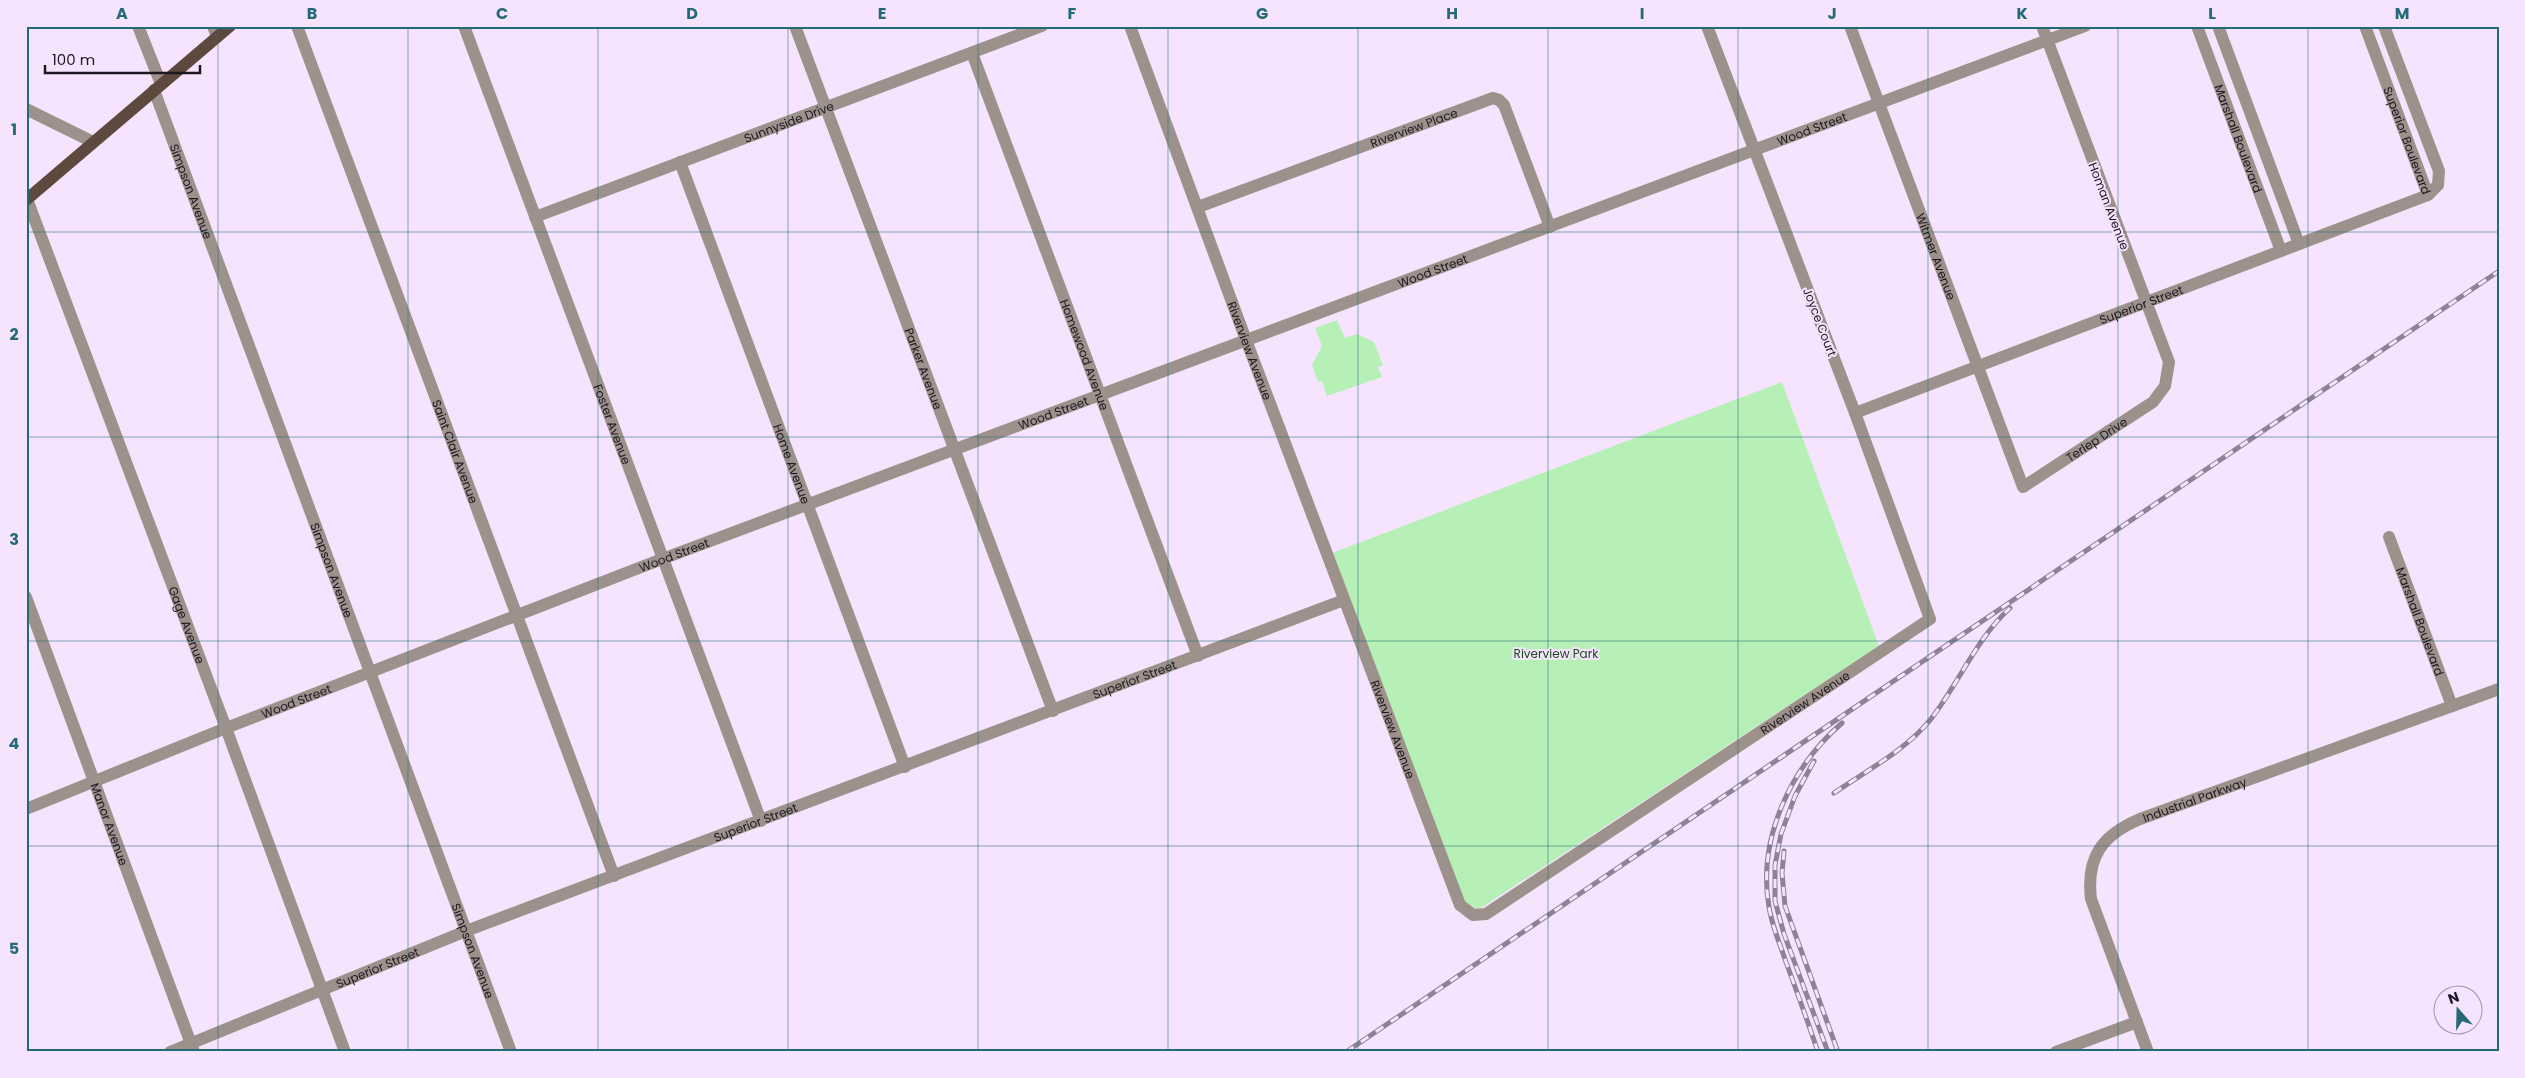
<svg xmlns="http://www.w3.org/2000/svg" width="2525" height="1078" viewBox="0 0 2525 1078" font-family="Poppins,sans-serif">
<style>
.park{fill:#b6f0b7}
.lines{fill:none;stroke-linecap:round;stroke-linejoin:round}
.minor{stroke:#9d918b;stroke-width:12}
.major{stroke:#5d493d;stroke-width:12}
.rail-casing{stroke:#8e8294;stroke-width:5}
.rail{stroke:#f6e4fe;stroke-width:3;stroke-dasharray:9;stroke-linecap:butt}
.grid{fill:none;stroke:#236a78;stroke-width:1;stroke-opacity:0.55}
.labels{text-anchor:middle;dominant-baseline:central;stroke-width:4;stroke-linejoin:round;paint-order:stroke}
.street-label{font-size:12px;fill:#1d1720;stroke:#f6e4fe}
.park-label{font-size:12px;fill:#1a491e;stroke:#f6e4fe}
.neatline{fill:none;stroke:#236a78;stroke-width:2}
.grid-label{font-size:16px;text-anchor:middle;font-weight:bold;fill:#236a78}
</style>
<rect width="100%" height="100%" fill="#f6e4fe"/>
<path class="park" d="M 1337,320 L 1345,338 L 1357,334 L 1374,342 L 1383,365 L 1378,367 L 1382,377 L 1327,396 L 1322,381 L 1318,382 L 1312,365 L 1322,346 L 1315,328 Z
M 1782,382 L 1879,646 L 1484,906 L 1477,909 L 1468,906 L 1464,900 L 1332,553 Z"/>
<g class="lines">
<g class="minor">
<path d="M 138,26 L 161,84"/>
<path d="M 213,26 L 217,37"/>
<path id="s1" d="M 297,26 L 614,876"/>
<path id="s2" d="M 464,26 L 761,821"/>
<path id="s3" d="M 795,26 L 1053,711"/>
<path id="s4" d="M 1130,26 L 1246,340 L 1460,905 L 1473,915 L 1486,914 L 1930,619 L 1855,413 L 1707,26"/>
<path id="s5" d="M 1850,26 L 2023,487 L 2153,402 L 2165,386 L 2169,362 L 2042,26"/>
<path id="s6" d="M 2197,26 L 2281,251"/>
<path d="M 2218,26 L 2299,244"/>
<path id="s7" d="M 2365,26 L 2428,195"/>
<path id="s8" d="M 972,53 L 1198,656"/>
<path id="s9" d="M 154,90 L 511,1052"/>
<path d="M 26,109 L 93,142"/>
<path id="s10" d="M 680,162 L 905,767"/>
<path id="s11" d="M 27,199 L 226,728 L 345,1052"/>
<path id="s12" d="M 1198,207 L 1493,98 L 1499,100 L 1504,105 L 1550,227"/>
<path id="s13" d="M 535,217 L 1042,26"/>
<path id="s14" d="M 1855,413 L 2428,195 L 2438,185 L 2439,171 L 2384,26"/>
<path id="s15" d="M 2389,537 L 2452,706"/>
<path id="s16" d="M 26,597 L 194,1052"/>
<path id="s17" d="M 26,809 L 226,728 L 662,559 L 2085,26"/>
<path id="s18" d="M 170,1052 L 466,931 L 1344,600"/>
<path d="M 2056,1052 L 2137,1022"/>
<path id="s19" d="M 2148,1052 L 2091,899 C 2086,857 2102,835 2140,819 L 2499,689"/>
</g>
<path class="major" d="M 26,200 L 230,26"/>
<g class="rail-casing">
<path id="rail" d="M 1814,761 L 1795,796 L 1781,834 L 1775,865 L 1775,901 L 1784,934 L 1828,1052
M 1834,793 C 1866,771 1906,750 1931,719 C 1959,683 1976,639 2010,608
M 1784,851 L 1782,873 L 1785,906 L 1838,1052
M 1346,1052 L 2499,271
M 1818,1052 C 1808,1022 1797,992 1786,962 C 1780,944 1772,926 1769,907 C 1757,839 1791,767 1842,723"/>
</g>
<use href="#rail" class="rail"/>
</g>
<path class="grid" d="M 218,26 L 218,1052M 408,26 L 408,1052M 598,26 L 598,1052M 788,26 L 788,1052M 978,26 L 978,1052M 1168,26 L 1168,1052M 1358,26 L 1358,1052M 1548,26 L 1548,1052M 1738,26 L 1738,1052M 1928,26 L 1928,1052M 2118,26 L 2118,1052M 2308,26 L 2308,1052M 26,232 L 2499,232M 26,437 L 2499,437M 26,641 L 2499,641M 26,846 L 2499,846"/>
<g class="labels">
<g class="street-label">
<text stroke="none"><textPath href="#s13" startOffset="271">Sunnyside Drive</textPath></text>
<text stroke="none"><textPath href="#s12" startOffset="230">Riverview Place</textPath></text>
<text stroke="none"><textPath href="#s17" startOffset="1911">Wood Street</textPath></text>
<text stroke="none"><textPath href="#s7" startOffset="122">Superior Boulevard</textPath></text>
<text stroke="none"><textPath href="#s6" startOffset="120">Marshall Boulevard</textPath></text>
<text stroke="none"><textPath href="#s9" startOffset="108">Simpson Avenue</textPath></text>
<text transform="translate(2109 206) rotate(69)">Homan Avenue</text>
<text stroke="none"><textPath href="#s5" startOffset="246">Witmer Avenue</textPath></text>
<text stroke="none"><textPath href="#s17" startOffset="1506">Wood Street</textPath></text>
<text stroke="none"><textPath href="#s14" startOffset="306">Superior Street</textPath></text>
<text transform="translate(1820 322) rotate(69)">Joyce Court</text>
<text stroke="none"><textPath href="#s4" startOffset="346">Riverview Avenue</textPath></text>
<text stroke="none"><textPath href="#s8" startOffset="322">Homewood Avenue</textPath></text>
<text stroke="none"><textPath href="#s3" startOffset="366">Parker Avenue</textPath></text>
<text stroke="none"><textPath href="#s17" startOffset="1101">Wood Street</textPath></text>
<text stroke="none"><textPath href="#s2" startOffset="425">Foster Avenue</textPath></text>
<text stroke="none"><textPath href="#s5" startOffset="580">Terlep Drive</textPath></text>
<text stroke="none"><textPath href="#s1" startOffset="454">Saint Clair Avenue</textPath></text>
<text stroke="none"><textPath href="#s10" startOffset="322">Home Avenue</textPath></text>
<text stroke="none"><textPath href="#s17" startOffset="696">Wood Street</textPath></text>
<text stroke="none"><textPath href="#s9" startOffset="512">Simpson Avenue</textPath></text>
<text stroke="none"><textPath href="#s15" startOffset="90">Marshall Boulevard</textPath></text>
<text stroke="none"><textPath href="#s11" startOffset="455">Gage Avenue</textPath></text>
<text stroke="none"><textPath href="#s18" startOffset="1034">Superior Street</textPath></text>
<text stroke="none"><textPath href="#s17" startOffset="291">Wood Street</textPath></text>
<text stroke="none"><textPath href="#s4" startOffset="1351">Riverview Avenue</textPath></text>
<text stroke="none"><textPath href="#s4" startOffset="751">Riverview Avenue</textPath></text>
<text stroke="none"><textPath href="#s19" startOffset="324">Industrial Parkway</textPath></text>
<text stroke="none"><textPath href="#s18" startOffset="629">Superior Street</textPath></text>
<text stroke="none"><textPath href="#s16" startOffset="242">Manor Avenue</textPath></text>
<text stroke="none"><textPath href="#s9" startOffset="918">Simpson Avenue</textPath></text>
<text stroke="none"><textPath href="#s18" startOffset="224">Superior Street</textPath></text>
</g>
<g class="park-label">
<text x="1556" y="653">Riverview Park</text>
</g>
</g>
<rect width="2525" height="1078" fill="none" stroke="#f6e4fe" stroke-width="55"/>
<g transform="translate(2458 1010) rotate(340)"><circle r="24" fill="#f6e4fe" stroke="#9f92a5"/>
<path d="M0-4L9 19L0 12L-9 19Z" fill="#236a78"/>
<text y="-8" font-size="14" font-weight="bold" text-anchor="middle" fill="#1d1720">N</text>
</g>
<path d="M45 65v8h155v-8" fill="none" stroke="#1d1720" stroke-width="2.5"/>
<text x="52" y="65" font-size="15" fill="#1d1720" stroke="#f6e4fe" stroke-width="4" paint-order="stroke">100 m</text>
<rect x="28" y="28" width="2470" height="1022" class="neatline"/>
<g class="grid-label">
<text x="122" y="19">A</text>
<text x="312" y="19">B</text>
<text x="502" y="19">C</text>
<text x="692" y="19">D</text>
<text x="882" y="19">E</text>
<text x="1072" y="19">F</text>
<text x="1262" y="19">G</text>
<text x="1452" y="19">H</text>
<text x="1642" y="19">I</text>
<text x="1832" y="19">J</text>
<text x="2022" y="19">K</text>
<text x="2212" y="19">L</text>
<text x="2402" y="19">M</text>
<text x="14" y="135">1</text>
<text x="14" y="340">2</text>
<text x="14" y="545">3</text>
<text x="14" y="749">4</text>
<text x="14" y="954">5</text>
</g>
</svg>
